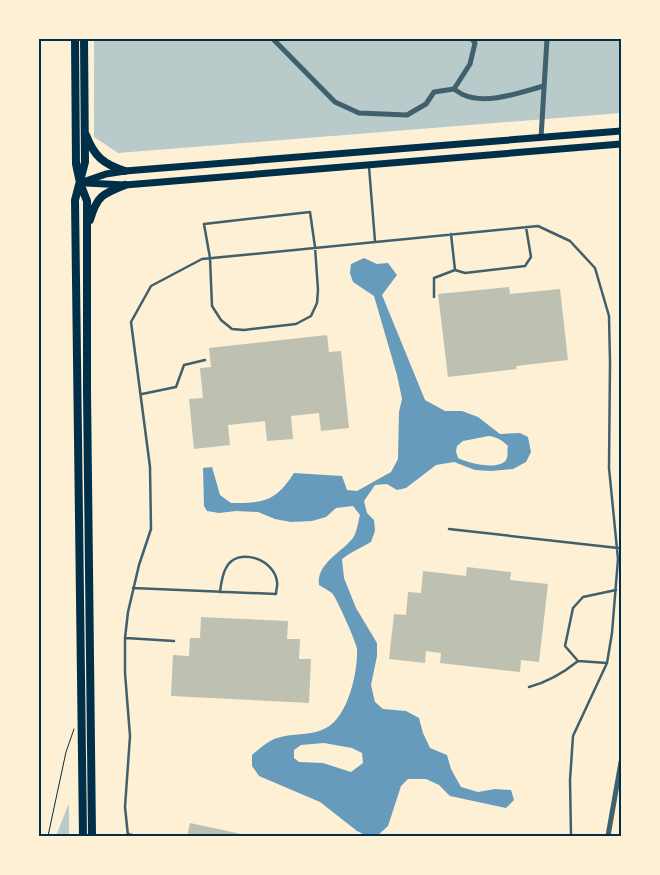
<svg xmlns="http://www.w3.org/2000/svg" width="660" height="875" viewBox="0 0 660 875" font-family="Figtree,sans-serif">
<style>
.green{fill:#b9caca}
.water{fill:#669bbc;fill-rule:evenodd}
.building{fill:#bec0b2}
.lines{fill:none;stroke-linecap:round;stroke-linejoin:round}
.path{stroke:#003049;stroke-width:1}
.service{stroke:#3f606c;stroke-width:2.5}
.minor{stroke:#3f606c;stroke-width:5}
.secondary{stroke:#003049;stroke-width:7}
.primary{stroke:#003049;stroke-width:8}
.neatline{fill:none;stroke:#003049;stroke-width:2}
</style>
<rect width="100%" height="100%" fill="#fdf0d5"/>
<path class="green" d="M 94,39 L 621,39 L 621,113 L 118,153 L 94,137 Z
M 69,803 L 69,836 L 56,836 Z"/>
<path class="water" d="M 364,258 L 377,264 L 388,263 L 397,275 L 382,295 L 425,400 L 445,411 L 462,411 L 478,417 L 500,434 L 520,433 L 528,437 L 531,452 L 526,462 L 513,469 L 491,471 L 475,470 L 454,462 L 436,465 L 406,488 L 397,490 L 387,484 L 375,485 L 364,501 L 367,513 L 374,520 L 375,531 L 371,542 L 349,554 L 342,559 L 344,578 L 356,608 L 377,643 L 377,656 L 371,685 L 375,702 L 383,709 L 406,711 L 419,718 L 423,733 L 430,748 L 447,755 L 451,769 L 461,787 L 478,792 L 495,789 L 511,790 L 514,800 L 506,808 L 450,796 L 439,785 L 426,779 L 408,779 L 401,786 L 388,826 L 377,836 L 367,836 L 357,831 L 320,802 L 259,776 L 252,766 L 252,755 C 260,748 270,739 281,737 C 295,733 312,736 326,728 C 348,717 358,672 357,649 C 356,642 337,599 332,593 C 328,590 323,588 319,585 C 316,564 341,553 353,538 C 357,532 358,522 360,515 L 353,506 L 336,508 L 326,517 L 312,521 L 291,522 L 275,519 L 258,512 L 236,511 L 219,513 L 207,511 L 204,506 L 203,468 L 212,467 L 220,495 L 231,503 C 264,503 275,502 294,473 L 342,476 L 347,490 L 357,491 L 391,472 L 398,459 L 399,412 L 402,399 L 397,375 L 374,296 L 353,282 L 350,273 L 351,264 ZM 489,436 C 497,437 502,440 508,446 C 507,449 508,455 507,458 C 502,472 468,463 458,458 L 456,451 L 457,446 L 463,441 ZM 324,743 L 352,748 L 362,753 L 363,763 L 351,772 L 323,763 L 299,762 L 294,758 L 294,750 L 301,745 Z"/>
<path class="building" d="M 509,287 L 510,294 L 560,289 L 568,360 L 516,366 L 517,369 L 448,377 L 438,294 Z
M 327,335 L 329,352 L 341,351 L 349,428 L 321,431 L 319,413 L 291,416 L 293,439 L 267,441 L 265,421 L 228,425 L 230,445 L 194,449 L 189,399 L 203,398 L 200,368 L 211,367 L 209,348 Z
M 467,567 L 511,572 L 510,580 L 548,584 L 539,662 L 521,660 L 520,672 L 440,663 L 441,653 L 426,651 L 425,663 L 389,659 L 394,614 L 406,615 L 408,592 L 421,593 L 423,571 L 466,576 Z
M 201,617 L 288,621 L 287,639 L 300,639 L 299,659 L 311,659 L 309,703 L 171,696 L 173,655 L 189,656 L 190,638 L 200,638 Z
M 190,823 L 246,835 L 246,836 L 187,836 Z"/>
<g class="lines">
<path class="path" d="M 48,836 L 66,752 L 74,729"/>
<path class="service" d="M 369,167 L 375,241
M 310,212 L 315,247 L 318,290 L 317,303 L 311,316 L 296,324 L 244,330 L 232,329 L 221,320 L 212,306 L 210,258 L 204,224 Z
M 451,234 L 455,270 L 465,273 L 525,266 L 531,257 L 526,227
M 434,297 L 434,278 L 455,270
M 142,394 L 176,387 L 184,365 L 205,360
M 449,529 L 618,548
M 133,588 L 276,594 C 276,590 278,585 277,582 C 275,559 237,546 226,568 C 222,575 221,584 220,592
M 126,638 L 174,641
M 607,663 L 578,661 L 565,646 L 573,608 L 583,597 L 616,590
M 529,687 C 548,682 562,674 578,661
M 128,834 L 136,836
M 128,836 L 125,807 L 130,736 L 125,673 L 125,638 L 128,612 L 139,565 L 151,529 L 150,467 L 131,322 L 151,286 L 202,259 L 538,226 L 570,241 L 595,268 L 609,316 L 610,362 L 609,468 L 618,559 L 612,633 L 607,663 L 573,736 L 570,780 L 571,836"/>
<path class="minor" d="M 273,39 L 335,102 L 359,113 L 407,115 L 426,104 L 434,92 L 454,89 C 457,91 461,94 464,95 C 487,105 521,92 544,86
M 454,89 L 470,64 L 475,43 L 472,39
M 541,138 L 547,39
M 608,836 L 621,762"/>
<path class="secondary" d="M 80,183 L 106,174 L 125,171 L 621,131
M 86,183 L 125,185 L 621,144"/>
<path class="primary" d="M 75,39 L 76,164 L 80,183 L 87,201 L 87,391 L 92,836
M 86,135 C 94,156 103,164 125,171
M 90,220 C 97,196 102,194 125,185
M 83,836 L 75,200 L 85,162 L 84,39"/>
</g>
<rect width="660" height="875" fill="none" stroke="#fdf0d5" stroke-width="80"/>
<rect x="40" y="40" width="580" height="795" class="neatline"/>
</svg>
